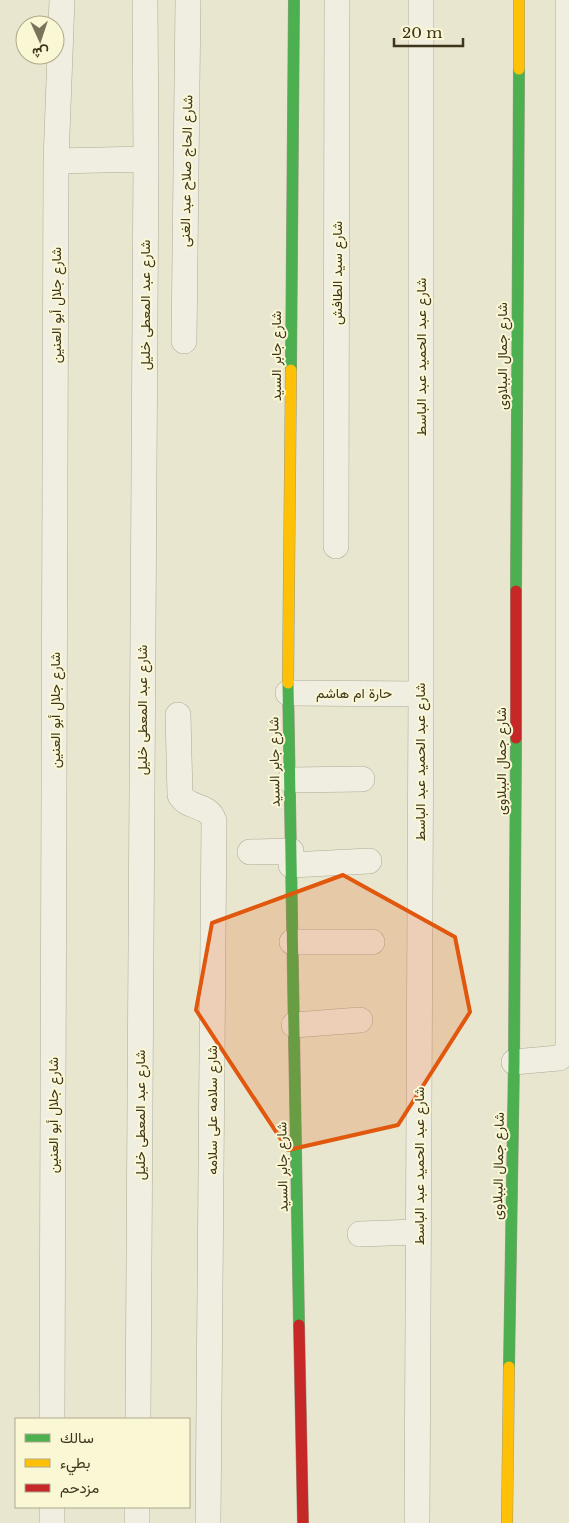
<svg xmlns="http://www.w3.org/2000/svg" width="569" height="1523" viewBox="0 0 569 1523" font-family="'Libre Baskerville',Vazirmatn,serif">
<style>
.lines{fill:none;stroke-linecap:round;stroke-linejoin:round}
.street-casing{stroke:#aeaa97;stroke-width:26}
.fast-casing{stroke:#9d9a86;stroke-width:12}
.slow-casing{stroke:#9d9a86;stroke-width:12}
.jam-casing{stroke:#9d9a86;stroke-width:12}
.street{stroke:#f0eee1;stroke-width:25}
.fast{stroke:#4caf50;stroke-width:11}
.slow{stroke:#ffc107;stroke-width:11}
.jam{stroke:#c62828;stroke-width:11}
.marked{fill:#e0570d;fill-opacity:0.2;stroke:#e0570d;stroke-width:4;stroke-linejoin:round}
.labels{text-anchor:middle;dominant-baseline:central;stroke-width:4;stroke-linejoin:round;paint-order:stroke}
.street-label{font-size:14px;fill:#3f351d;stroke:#faf7d4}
</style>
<rect width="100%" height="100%" fill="#e8e6ce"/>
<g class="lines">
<g class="street-casing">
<path id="street" d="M 56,161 L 146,159
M 184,341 L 188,0
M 336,546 L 337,0
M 288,693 L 421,694
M 178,715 L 180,795 C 189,810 208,803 214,821 L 208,1523
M 290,780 L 362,779
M 250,852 L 291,851
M 291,865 L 369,861
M 292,942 L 372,942
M 294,1025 L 360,1020
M 514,1062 L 559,1058 L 565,1054 L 568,1047 L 568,0
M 360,1234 L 418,1232
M 52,1419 L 56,161 L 62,0
M 138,1419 L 146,159 L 145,0
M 52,1523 L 52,1507
M 137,1523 L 137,1507
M 417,1523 L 421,694 L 421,0"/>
</g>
<g class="fast-casing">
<path id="fast" d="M 291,370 L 294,0
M 516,591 L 519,69
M 288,683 L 299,1325
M 509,1367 L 514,1062 L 516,738"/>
</g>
<g class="slow-casing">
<path id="slow" d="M 519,69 L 519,0
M 288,683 L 291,370
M 507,1523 L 509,1367"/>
</g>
<g class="jam-casing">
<path id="jam" d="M 516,738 L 516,591
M 299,1325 L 303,1523"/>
</g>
<use href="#street" class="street"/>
<use href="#fast" class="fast"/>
<use href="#slow" class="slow"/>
<use href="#jam" class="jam"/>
</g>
<path class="marked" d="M 343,875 L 455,937 L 470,1012 L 398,1125 L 288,1150 L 196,1010 L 212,923 Z"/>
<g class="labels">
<g class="street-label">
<text transform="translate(186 171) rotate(-89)">شارع الحاج صلاح عبد الغنى</text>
<text transform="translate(337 273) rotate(-90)">شارع سيد الطافش</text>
<text transform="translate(56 305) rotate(-90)">شارع جلال أبو العنين</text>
<text transform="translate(145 305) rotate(-90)">شارع عبد المعطى خليل</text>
<text transform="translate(276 356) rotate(-90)">شارع جابر السيد</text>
<text transform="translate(502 356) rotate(-90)">شارع جمال الببلاوى</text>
<text transform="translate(421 357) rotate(-90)">شارع عبد الحميد عبد الباسط</text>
<text x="354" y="693">حارة ام هاشم</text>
<text transform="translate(55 710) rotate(-90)">شارع جلال أبو العنين</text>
<text transform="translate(142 710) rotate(-90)">شارع عبد المعطى خليل</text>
<text transform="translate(501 761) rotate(-90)">شارع جمال الببلاوى</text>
<text transform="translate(274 762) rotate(-91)">شارع جابر السيد</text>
<text transform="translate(420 762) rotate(-90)">شارع عبد الحميد عبد الباسط</text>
<text transform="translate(212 1110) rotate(-90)">شارع سلامه على سلامه</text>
<text transform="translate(53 1115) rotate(-90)">شارع جلال أبو العنين</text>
<text transform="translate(140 1115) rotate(-90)">شارع عبد المعطى خليل</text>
<text transform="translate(419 1166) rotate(-90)">شارع عبد الحميد عبد الباسط</text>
<text transform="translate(498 1166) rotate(-89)">شارع جمال الببلاوى</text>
<text transform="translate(282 1167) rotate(-91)">شارع جابر السيد</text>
</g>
</g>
<rect x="15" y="1418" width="175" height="90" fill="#faf7d4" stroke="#afa98b"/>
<rect x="25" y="1434" width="25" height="8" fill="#4caf50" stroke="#afa98b"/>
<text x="60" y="1443" font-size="15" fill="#3f351d">سالك</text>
<rect x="25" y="1459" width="25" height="8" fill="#ffc107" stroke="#afa98b"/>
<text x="60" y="1468" font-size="15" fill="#3f351d">بطيء</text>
<rect x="25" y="1484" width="25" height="8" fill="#c62828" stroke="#afa98b"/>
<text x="60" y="1493" font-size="15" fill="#3f351d">مزدحم</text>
<g transform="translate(40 40) rotate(177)"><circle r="24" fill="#faf7d4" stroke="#afa98b"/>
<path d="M0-4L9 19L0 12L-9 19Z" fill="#7a735b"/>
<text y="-8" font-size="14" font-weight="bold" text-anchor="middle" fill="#3f351d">ش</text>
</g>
<path d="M394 38v8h69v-8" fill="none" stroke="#3f351d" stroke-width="2.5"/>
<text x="402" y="38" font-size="15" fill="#3f351d" stroke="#faf7d4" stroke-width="4" paint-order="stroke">20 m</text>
</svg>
